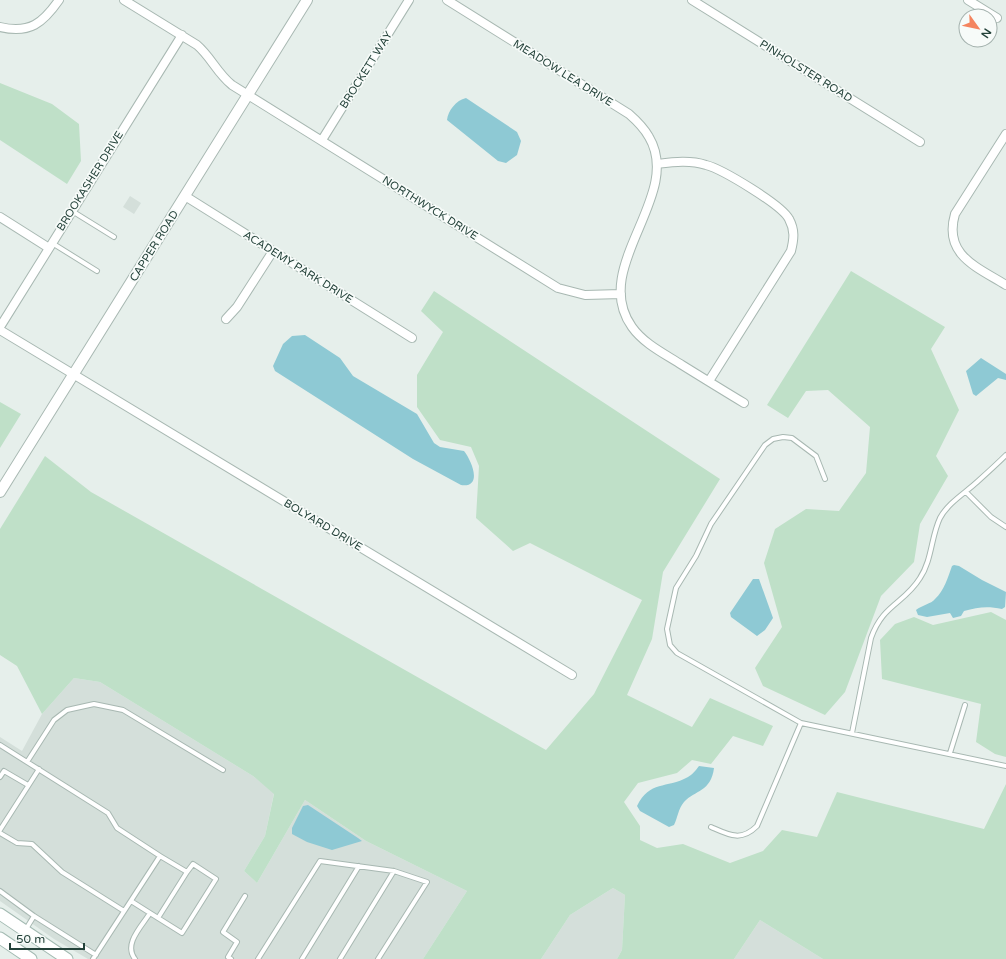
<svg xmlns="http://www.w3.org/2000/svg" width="1006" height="959" viewBox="0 0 1006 959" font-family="'Varela Round',sans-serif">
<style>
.built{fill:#d4dfda}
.green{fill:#bfe0c8}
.water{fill:#8ec9d4}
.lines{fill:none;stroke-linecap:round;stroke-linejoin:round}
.service-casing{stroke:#a8b8b2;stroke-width:6}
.minor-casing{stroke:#a8b8b2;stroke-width:10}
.tertiary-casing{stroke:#a8b8b2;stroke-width:12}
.secondary-casing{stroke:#a4bbb3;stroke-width:13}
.service{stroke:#fff;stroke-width:4}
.minor{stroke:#fff;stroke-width:8}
.tertiary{stroke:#fff;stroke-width:10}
.secondary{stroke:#fff;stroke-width:11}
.labels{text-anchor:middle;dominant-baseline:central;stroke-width:3.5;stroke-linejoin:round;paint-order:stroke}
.street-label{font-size:11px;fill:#24423a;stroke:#f7fbf9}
</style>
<rect width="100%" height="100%" fill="#e6efeb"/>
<path class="built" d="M 130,196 L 141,203 L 134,214 L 123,207 Z
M 74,678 L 100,682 L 253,776 L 274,793 L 265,836 L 244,871 L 257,883 L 305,800 L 366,841 L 467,891 L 423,959 L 88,959 L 54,939 L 0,901 L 0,737 L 22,751 L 42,714 Z
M 613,888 L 625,895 L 622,950 L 617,959 L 541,959 L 570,915 Z
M 760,920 L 823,959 L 734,959 Z"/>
<path class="green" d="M 0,83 L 52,104 L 79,124 L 81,161 L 67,184 L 0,140 Z
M 851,271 L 945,327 L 931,349 L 959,410 L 936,456 L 948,476 L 920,524 L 914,562 L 881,596 L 845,692 L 825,715 L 763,686 L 755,668 L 782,627 L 764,563 L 775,529 L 806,509 L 839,511 L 866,473 L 870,427 L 828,390 L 806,391 L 788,418 L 767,405 Z
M 434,291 L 720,479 L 663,572 L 652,639 L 627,695 L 692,727 L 710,698 L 773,726 L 763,746 L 733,736 L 711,764 L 692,760 L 677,773 L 638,783 L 624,802 L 640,826 L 640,840 L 657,848 L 683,844 L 730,863 L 763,851 L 782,830 L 817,837 L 837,792 L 984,829 L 1006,784 L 1006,959 L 823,959 L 760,920 L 734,959 L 617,959 L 622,950 L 625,895 L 613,888 L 570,915 L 541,959 L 423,959 L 467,891 L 366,841 L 305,800 L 257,883 L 244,871 L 265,836 L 274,794 L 253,776 L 100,682 L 74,678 L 42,714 L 17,666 L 0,655 L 0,529 L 45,456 L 91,492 L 546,750 L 594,694 L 642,600 L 530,543 L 513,551 L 476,518 L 479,466 L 471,447 L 440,440 L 417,407 L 417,375 L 443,332 L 421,311 Z
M 0,402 L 21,414 L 0,448 Z
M 991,612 L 1006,620 L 1006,757 L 995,754 L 976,742 L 981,704 L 882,679 L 880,640 L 895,624 L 914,617 L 933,625 Z"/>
<path class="water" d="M 466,98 L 517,132 L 521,141 L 517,155 L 506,163 L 498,161 L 447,120 C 448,111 456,100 466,98 Z
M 305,335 L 340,358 L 353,376 L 417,414 L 434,443 L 440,447 L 464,451 C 472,461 483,488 461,485 L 413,459 L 275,371 L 273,366 L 283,344 L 292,336 Z
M 981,358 L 1006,374 L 1006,380 L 998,378 L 976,396 L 973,394 L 966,371 Z
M 954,565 L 959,566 L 982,580 L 1006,592 L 1005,607 L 1002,609 C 988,606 978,607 964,611 L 961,616 L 953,618 L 950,613 L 927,617 L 918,615 L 916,610 C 922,605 931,604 935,599 C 944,591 948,577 952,566 Z
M 753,579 L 759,579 L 773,618 L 765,630 L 757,636 L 731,617 L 730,613 Z
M 699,766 L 714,768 C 711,792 695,790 684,802 C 678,809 678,817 674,825 L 669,827 L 640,811 L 637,806 C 650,780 666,789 688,777 C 692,775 696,770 699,766 Z
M 308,805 L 358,838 L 362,841 L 332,850 L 307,842 L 292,834 L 292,828 L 303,806 Z"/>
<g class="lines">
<g class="service-casing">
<path id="service" d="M 72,211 L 114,237
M 52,243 L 97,271
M 966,492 L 991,517 L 1006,527
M 801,723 L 677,653 L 670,645 L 667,629 L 676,588 L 696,556 L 711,524 L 765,445 L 773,439 L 783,437 L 792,438 L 816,456 L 825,479
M 852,733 L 871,638 C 883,604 904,604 920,578 C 932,560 931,537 940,518 C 948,503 965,493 977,482 C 987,473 997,464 1006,455
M 0,745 L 108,813 L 117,828 L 160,856
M 950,753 L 965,705
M 27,762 L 54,720 L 67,710 L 94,704 L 123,710 L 223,770
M 0,777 L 4,771 L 28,785
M 711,827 C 729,835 741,842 757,826 L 801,723 L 1006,766
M 0,830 L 39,769
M 0,833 L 17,843 L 32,844 L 62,872 L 124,911
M 0,891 L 34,916 L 96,955
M 131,901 L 150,913
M 158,918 L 182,933 L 216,879 L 193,864 L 187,872
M 26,929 L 34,916
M 93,959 L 160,856 L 187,872 L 158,918 L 150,913 C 142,926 123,944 135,959
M 231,959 L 228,957 L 237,942 L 223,932 L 245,896
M 258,959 L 320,861 L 394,871 L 427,882 L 378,959
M 302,959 L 359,866
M 340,959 L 394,871"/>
</g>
<g class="minor-casing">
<path id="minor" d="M 124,0 L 197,45 C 211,57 217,73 232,85 L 558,288 L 585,295 L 621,294
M 447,0 L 629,114 C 637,121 644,128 649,137 C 684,196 589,267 632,327 C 644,344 665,354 682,365 C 703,378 724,391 744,403
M 692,0 L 920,142
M 968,0 L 997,18
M 0,27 C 30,34 43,23 59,0
M 1006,134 L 955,214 C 943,255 977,267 1006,285
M 322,140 L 409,0
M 657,164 C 674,162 690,160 706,165 C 722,169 782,205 789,219 C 795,230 794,239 791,251 L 709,381
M 185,196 L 412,338
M 0,217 L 49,248
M 226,319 L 237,307 L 273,251
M 0,327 L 182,35
M 0,330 L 572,675"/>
</g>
<g class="tertiary-casing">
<path id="tertiary" d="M 0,492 L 307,0"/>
</g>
<g class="secondary-casing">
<path id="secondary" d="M 0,914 L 67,959
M 0,938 L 31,959"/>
</g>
<use href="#service" class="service"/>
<use href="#minor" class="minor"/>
<use href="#tertiary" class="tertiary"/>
<use href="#secondary" class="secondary"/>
</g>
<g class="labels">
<g class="street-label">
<text transform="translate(366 70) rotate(-58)">BROCKETT WAY</text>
<text transform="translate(806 71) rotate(32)">PINHOLSTER ROAD</text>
<text transform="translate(563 73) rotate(32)">MEADOW LEA DRIVE</text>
<text transform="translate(90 181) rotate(-58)">BROOKASHER DRIVE</text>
<text transform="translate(430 208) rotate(32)">NORTHWYCK DRIVE</text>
<text transform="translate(154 246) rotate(-58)">CAPPER ROAD</text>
<text transform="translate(298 267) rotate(32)">ACADEMY PARK DRIVE</text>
<text transform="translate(323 525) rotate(31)">BOLYARD DRIVE</text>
</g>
</g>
<g transform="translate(978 28) rotate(123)"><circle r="19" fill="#f7fbf9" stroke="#a3b1ad"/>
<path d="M0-3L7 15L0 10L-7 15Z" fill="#f4845f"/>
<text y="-6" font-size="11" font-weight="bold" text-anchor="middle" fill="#24423a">N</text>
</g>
<path d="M10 943v6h74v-6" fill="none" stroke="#24423a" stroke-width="2"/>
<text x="16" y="943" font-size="12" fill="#24423a" stroke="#f7fbf9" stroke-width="3" paint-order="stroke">50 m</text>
</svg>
